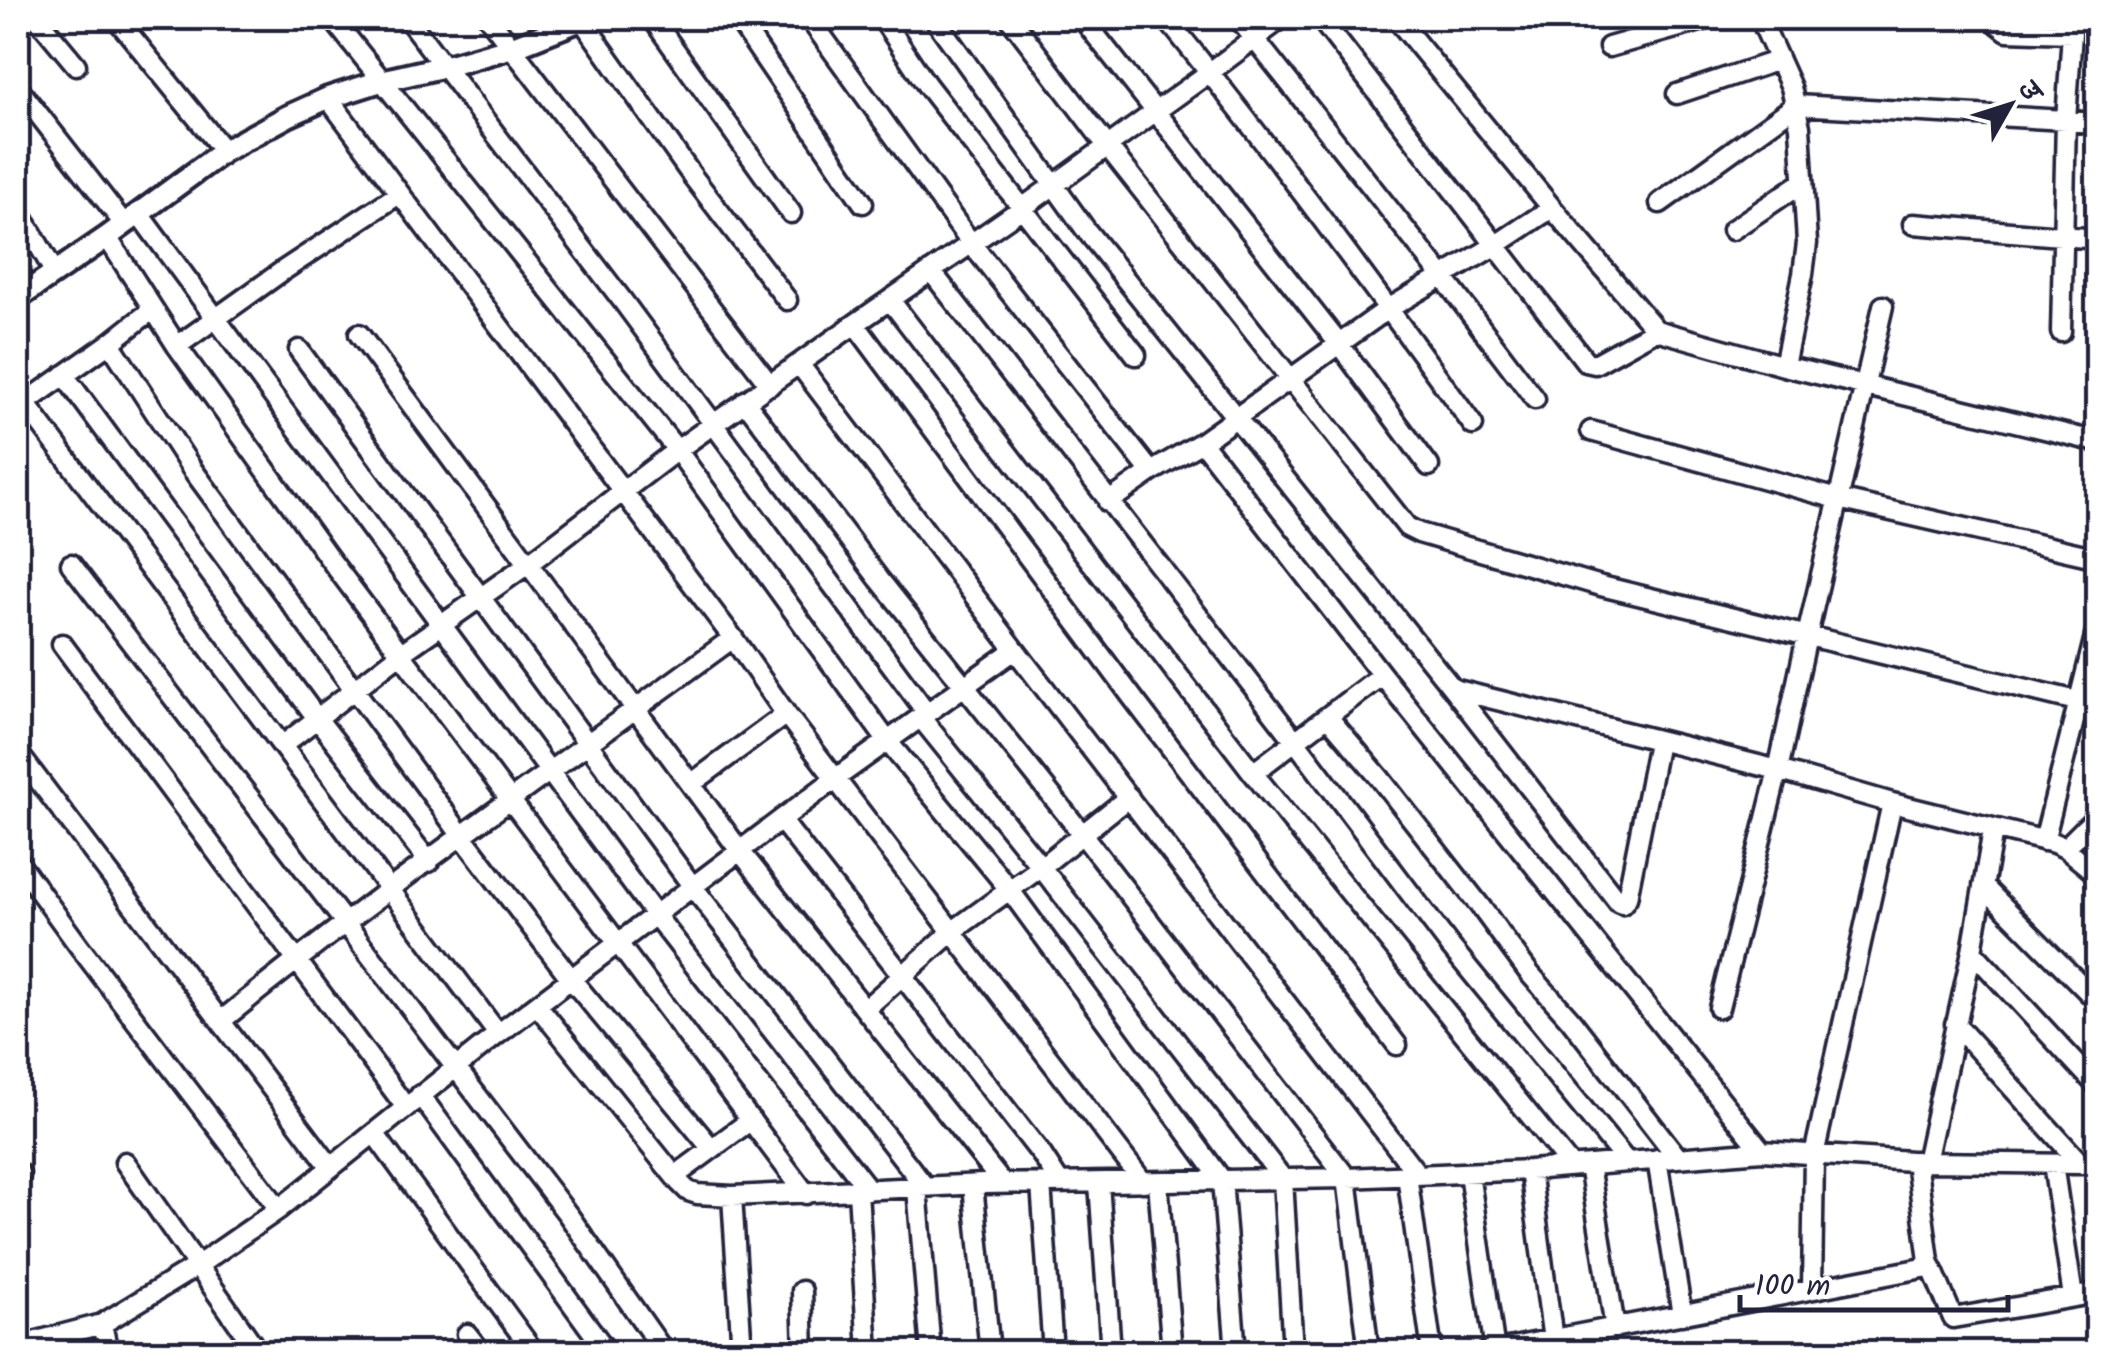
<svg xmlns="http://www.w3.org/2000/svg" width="2115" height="1370" viewBox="0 0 2115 1370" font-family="Kalam,'Playpen Sans Deva',sans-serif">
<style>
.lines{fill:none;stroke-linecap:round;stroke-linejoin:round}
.minor-casing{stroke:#22223b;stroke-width:25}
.tertiary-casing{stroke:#22223b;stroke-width:28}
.minor{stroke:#fff;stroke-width:18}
.tertiary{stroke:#fff;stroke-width:20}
</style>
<rect width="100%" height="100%" fill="#fff"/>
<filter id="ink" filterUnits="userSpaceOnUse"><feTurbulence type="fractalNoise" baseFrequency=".01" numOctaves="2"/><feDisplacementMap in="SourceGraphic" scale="20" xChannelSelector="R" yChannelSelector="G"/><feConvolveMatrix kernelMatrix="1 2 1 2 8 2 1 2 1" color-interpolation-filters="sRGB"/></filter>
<g filter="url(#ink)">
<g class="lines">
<g class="minor-casing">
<path id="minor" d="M 37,18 L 76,65
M 116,18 L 224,151
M 332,18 L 677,450 L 888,742 L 1009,889 L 1222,1180 L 1236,1352
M 407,18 L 622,300 L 927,713
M 489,18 L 770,385
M 652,18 L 791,213
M 737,18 L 863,203
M 809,18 L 971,243 L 1151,472
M 882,18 L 926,84 L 1136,355
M 934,18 L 1086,230 L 1453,689 L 1619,903 L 1622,904 L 1627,898 L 1658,742
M 1010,18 L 1108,147 L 1407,527 L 1419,533 L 1601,586 L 2077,701
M 1082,18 L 1339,344 L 1429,466
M 1166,18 C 1273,150 1373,287 1473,425
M 1238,18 L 1442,276 L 1535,399
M 1320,18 L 1586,362 L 1595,364 L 1656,330 L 1784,366 L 2098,442
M 1396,18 L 1552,208 L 1656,330
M 1760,18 L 1791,87 L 1800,127 L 1807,243 L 1803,274 L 1784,366
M 1996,18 L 1998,24 L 2007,31 L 2072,33
M 582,20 L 693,177 L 787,300
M 1609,47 L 1711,18
M 18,88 L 124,224
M 1677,94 L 1779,60
M 328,98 L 733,638 L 786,714 L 1143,1182
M 1660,203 L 1796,105 L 2066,120 L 2098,124
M 1552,208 L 1496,245 L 1388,309 L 1202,442 L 1382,675 L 1762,1151
M 18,209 L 55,273
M 139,214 L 656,916 L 869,1190
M 1913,224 L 2098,239
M 1732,230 L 1803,182
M 107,237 L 177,346 L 329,558 L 806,1194
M 931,271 L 1296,742 L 1450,946 L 1626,1161
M 890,300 L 1253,773 L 1570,1165
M 855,324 L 1132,697 L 1397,1045
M 2061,332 L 2066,120 L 2073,18
M 359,334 L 740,851 L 1003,1184
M 110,343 L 192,469 L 462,836 L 572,980 L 712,1149
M 177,346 L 281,272 L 399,194
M 299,350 L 693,887 L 925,1187
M 799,364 L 1016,651
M 64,375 L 316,717 L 429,862
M 745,401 L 879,579 L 1083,835 L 1347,1178 L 1369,1352
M 25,403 L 498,1034
M 18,408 L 110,343 L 153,309
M 1591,431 L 1838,499 L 2098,558
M 1108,502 L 1151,472 L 1202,442
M 71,564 L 569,1216 L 664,1352
M 62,644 L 405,1106
M 1453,689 L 1778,770 L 1892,803 L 2054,843 L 2065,848 L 2098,875
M 1328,717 L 1379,777 L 1480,906 L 1530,974 L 1570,1019 L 1678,1158
M 921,718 L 1041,867 L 1283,1179 L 1293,1352
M 283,745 L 400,654 L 528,564 L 677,450 L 855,324 L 1021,209 L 1210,72 L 1282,18
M 18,753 L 330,1166
M 1253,773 L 1382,675
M 691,784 L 786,714
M 781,820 L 1042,1155 L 1060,1183
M 2044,841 L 2098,624
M 2065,848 L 2098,815
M 18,862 L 79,946 L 279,1209
M 1983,886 L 2098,1002
M 1972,951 L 2098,1087
M 537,1005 L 680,1183 L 688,1191 L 697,1194 L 732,1196 L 983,1184 L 1347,1178 L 1530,1170 L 1762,1151 L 1926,1162 L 2081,1164 L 2098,1162
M 1719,1008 L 1778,770 L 1807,636 L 1883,306
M 865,1009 L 953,931 L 1041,867 L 1129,797
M 221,1021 C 386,886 561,764 733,638
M 1955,1024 L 2081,1164
M 420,1095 L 607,1352
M 374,1133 L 534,1352
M 1657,1159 L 1682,1315
M 1916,1161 L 1929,1261 L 1953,1318 L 2098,1293
M 125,1162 L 258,1352
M 1926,1162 L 1972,951 L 1993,830
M 2053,1164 L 2073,1297
M 1589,1165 L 1615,1328
M 1530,1170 L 1553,1340
M 18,1172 L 20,1175
M 1469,1173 L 1495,1351
M 1407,1175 L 1432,1352
M 675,1176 L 751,1120
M 1158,1182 L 1172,1352
M 1099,1183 L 1111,1352
M 1041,1184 L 1053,1352
M 973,1185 L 990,1352
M 917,1188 L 931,1352
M 858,1191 L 868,1352
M 732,1196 L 742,1352
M 1812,1289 L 1814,1155 L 1892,803
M 802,1291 L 804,1352
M 102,1324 L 108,1352
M 467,1334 L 481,1352
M 18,1346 L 102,1324 L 197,1266 L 279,1209 L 498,1034 L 836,778 L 1012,652 L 1016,651 L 1418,1175
M 1487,1352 L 1923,1268 L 1929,1261
M 2089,1352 L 2098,1351"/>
</g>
<g class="tertiary-casing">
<path id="tertiary" d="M 18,298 L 107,237 L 224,151 L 288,116 L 328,98 L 381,81 L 446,66 L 513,47 L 586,18"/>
</g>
<use href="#minor" class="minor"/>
<use href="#tertiary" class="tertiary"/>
</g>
</g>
<rect width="2115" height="1370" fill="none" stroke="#fff" stroke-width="60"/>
<rect x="30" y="30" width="2055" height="1310" fill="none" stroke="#22223b" stroke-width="4" filter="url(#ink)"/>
<g transform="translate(2010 105) rotate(51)" stroke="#ffffff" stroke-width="8" paint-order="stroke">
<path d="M0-8L18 38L0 25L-18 38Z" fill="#22223b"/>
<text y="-15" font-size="28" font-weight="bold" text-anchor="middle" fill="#22223b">उ</text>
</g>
<path d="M1740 1295v15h268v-15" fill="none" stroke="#22223b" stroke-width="5"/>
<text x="1755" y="1295" font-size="30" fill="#22223b" stroke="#ffffff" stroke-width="8" paint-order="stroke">100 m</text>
</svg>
